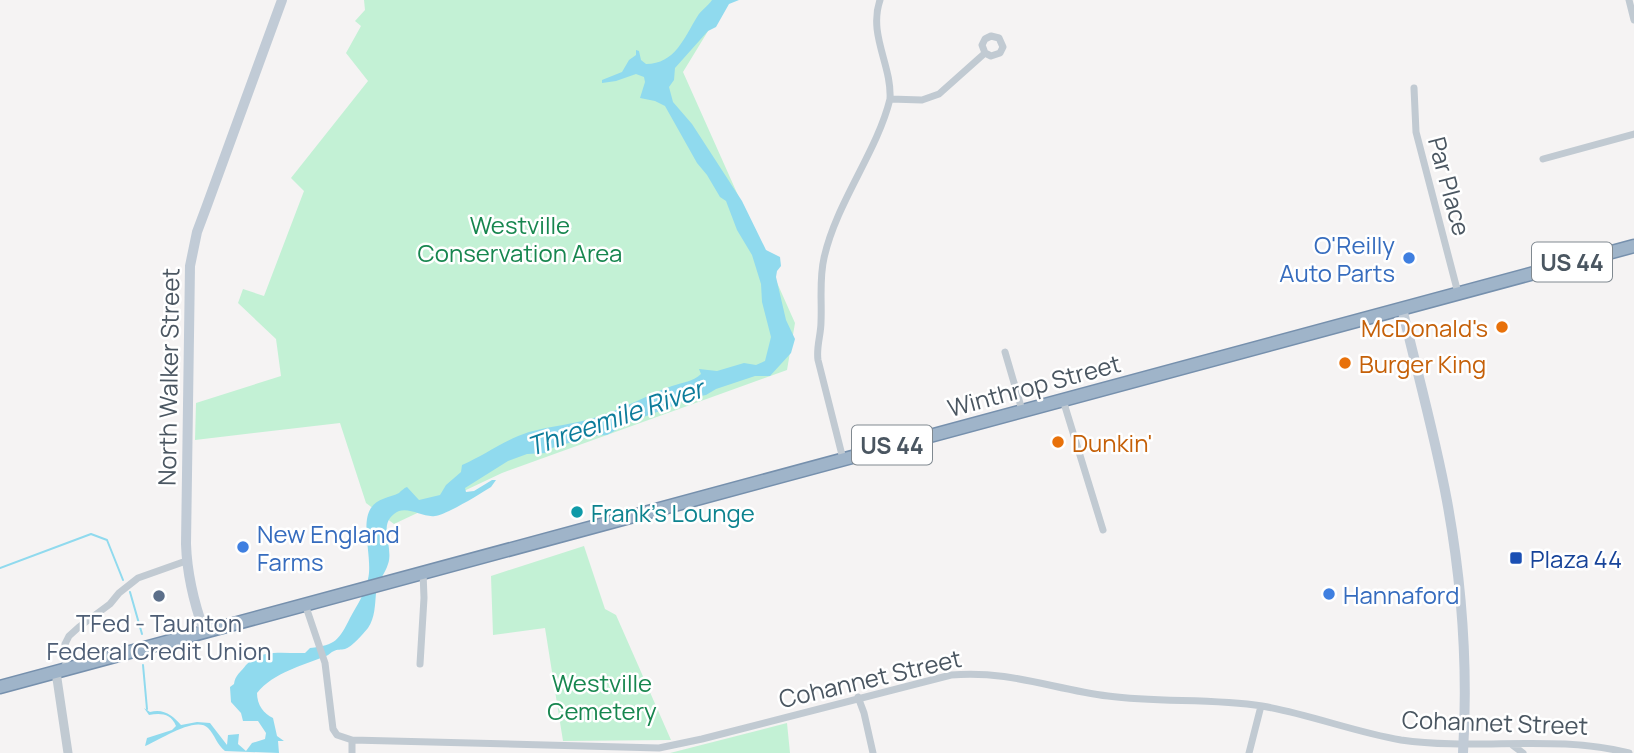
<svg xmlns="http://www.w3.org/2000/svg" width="1634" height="753" viewBox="0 0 1634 753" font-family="Manrope,sans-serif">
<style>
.green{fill:#c3f1d5}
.water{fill:#90daee}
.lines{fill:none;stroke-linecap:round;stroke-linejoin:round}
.stream{stroke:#90daee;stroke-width:2}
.trunk-casing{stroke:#7690ad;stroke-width:15}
.minor{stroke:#c1cad2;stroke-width:7}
.tertiary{stroke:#c1cad2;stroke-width:9}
.secondary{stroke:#c1cbd6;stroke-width:10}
.trunk{stroke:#9fb4c9;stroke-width:12}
.shop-dot{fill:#3f7fe0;stroke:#fff;stroke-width:2.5}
.food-dot{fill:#e8710a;stroke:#fff;stroke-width:2.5}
.culture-dot{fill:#0f9aa8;stroke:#fff;stroke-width:2.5}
.transit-dot{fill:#1a4fb4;stroke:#fff;stroke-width:2.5}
.service-dot{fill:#5c6f8a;stroke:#fff;stroke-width:2.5}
.labels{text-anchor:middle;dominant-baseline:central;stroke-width:5;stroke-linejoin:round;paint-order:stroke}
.shield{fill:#fff;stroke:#808990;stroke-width:2}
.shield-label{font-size:23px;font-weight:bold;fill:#4a5661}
.street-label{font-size:24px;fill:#4a5661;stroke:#fff}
.park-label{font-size:24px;fill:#17864f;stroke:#fff}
.shop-label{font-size:24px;fill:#366cbe;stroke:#fff;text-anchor:start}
.food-label{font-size:24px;fill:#c56008;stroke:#fff;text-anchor:start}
.culture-label{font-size:24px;fill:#0d838f;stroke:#fff;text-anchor:start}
.transit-label{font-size:24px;fill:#164399;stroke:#fff;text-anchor:start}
.service-label{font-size:24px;fill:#4e5e75;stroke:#fff}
.water-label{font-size:26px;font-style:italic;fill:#0c7c9b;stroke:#fff}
</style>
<rect width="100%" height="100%" fill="#f5f3f3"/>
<path class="green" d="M 364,0 L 727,0 L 683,72 L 795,323 L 787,370 L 502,473 L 394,524 L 366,503 L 340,423 L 195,440 L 196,403 L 281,376 L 276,339 L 238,303 L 243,289 L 264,296 L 304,191 L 291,178 L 368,81 L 346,53 L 361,26 L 355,21 L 365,10 Z
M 584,546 L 605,609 L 616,615 L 671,740 L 563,741 L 545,628 L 493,635 L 491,576 Z
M 787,723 L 790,753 L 670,753 Z"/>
<path class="water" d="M 712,0 L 739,0 L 729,4 L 716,27 L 708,31 L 675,68 L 674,80 L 669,87 L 673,102 L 692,124 L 742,201 L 766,250 L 780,257 L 781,266 L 777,271 L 776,277 L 786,320 L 795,339 L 791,353 L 770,376 L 755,376 L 716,389 L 706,395 L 680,400 L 673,406 L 633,421 L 607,435 L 592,436 L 552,448 L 546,453 L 527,454 L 508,461 L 465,488 L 466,492 L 474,491 L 492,480 L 496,480 L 491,487 C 480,494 446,515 435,516 C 422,518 406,504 394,514 C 378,526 394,547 388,564 C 385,574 377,582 376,593 C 375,604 375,618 368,628 C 363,634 352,647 345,649 C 341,650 337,649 334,651 C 331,652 329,655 326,656 C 302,666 274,672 257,693 C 257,705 264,714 273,718 L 277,736 L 284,741 L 278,741 L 279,753 L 225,751 C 217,745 215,735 208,728 C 196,715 158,741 145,746 L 147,738 L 172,730 L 176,726 C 171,713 160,713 149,715 L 144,708 L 150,712 C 164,708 173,716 181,725 L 197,722 L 210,723 L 227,745 L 228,735 L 239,734 L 238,744 L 246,751 L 252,743 L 265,739 L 266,733 L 258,721 L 243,721 L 241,713 L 231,702 L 230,687 L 234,684 C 235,675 241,672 246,665 C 262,648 284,654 305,653 L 310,648 C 336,645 339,640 350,618 C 357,605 365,594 368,579 C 373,560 360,524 371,508 C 377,498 389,498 399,493 C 401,491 404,488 407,487 L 419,500 L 440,495 L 446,485 L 461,472 L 462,465 C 485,455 504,440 529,432 C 551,426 575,424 597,417 C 623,409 647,395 672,386 C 684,382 692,382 701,374 L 699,369 L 717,371 L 744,363 L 756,365 L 765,361 L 771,337 L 762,302 L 761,284 L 752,255 L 737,230 L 726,201 L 720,197 L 707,175 L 697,163 L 665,106 L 655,101 L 640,98 L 645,82 L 644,77 L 636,74 L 616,81 L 602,83 L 602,80 L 622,72 L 629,60 L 636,55 L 636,50 L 639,51 L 641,60 L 646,64 C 675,64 684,38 697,17 C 701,10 708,6 712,0 Z"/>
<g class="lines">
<path class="stream" d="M 0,568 L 91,534 L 107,540 L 123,580
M 130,592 L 142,634
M 143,665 L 147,709"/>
<g class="trunk-casing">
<path id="trunk" d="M 0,687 L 1634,246"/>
</g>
<path class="minor" d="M 1629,0 L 1634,20
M 1414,88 L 1416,132 L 1458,293
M 890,99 L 922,100 L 939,94 L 985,53 L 982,45 L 985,39 L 991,36 L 999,38 L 1003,47 L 1000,53 L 991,56 L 985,53
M 1543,159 L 1634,134
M 1005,352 L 1022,410
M 1063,400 L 1103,530
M 843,459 L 818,360 C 816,347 821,335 821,322 C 822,301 819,279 824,258 C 836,203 877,152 890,99 C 892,65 868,35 880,0
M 305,604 L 325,663 L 333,729 L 337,735 L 352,740 L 659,748 L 702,739 L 951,675 C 1010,670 1052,689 1108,696 C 1159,703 1211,698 1262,706 C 1309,714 1354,732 1401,740 C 1477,751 1554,734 1629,753
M 420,664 L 424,598 L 423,572
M 66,669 L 65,644 L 69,636 L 79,627 L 110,604 L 119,593 L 138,578 L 186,561
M 858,697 L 864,713 L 873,753
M 352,740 L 352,753
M 1511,744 L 1523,753
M 1249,753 L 1261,706"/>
<path class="tertiary" d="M 56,672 L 68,753"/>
<path class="secondary" d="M 1402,308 C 1417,372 1435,436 1447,501 C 1462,583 1468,670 1463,753
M 204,631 C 194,603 187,574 186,544 L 190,266 L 197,232 L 206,208 L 282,0"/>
<use href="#trunk" class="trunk"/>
</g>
<g class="shop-dot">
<circle cx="1409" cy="258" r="7"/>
<circle cx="243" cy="547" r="7"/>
<circle cx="1329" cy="594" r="7"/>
</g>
<g class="food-dot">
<circle cx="1502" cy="327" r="7"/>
<circle cx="1345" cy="363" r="7"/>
<circle cx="1058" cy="442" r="7"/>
</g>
<circle class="culture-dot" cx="577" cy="512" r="7"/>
<rect class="transit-dot" x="1509" y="551" width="14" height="14" rx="3.5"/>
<circle class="service-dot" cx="159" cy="596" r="7"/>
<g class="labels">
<g class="shield">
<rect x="1532" y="242.5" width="80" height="39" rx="5"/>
<rect x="852" y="425.5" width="80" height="39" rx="5"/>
</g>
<g class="shield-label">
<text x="1572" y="262">US 44</text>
<text x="892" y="445">US 44</text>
</g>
<g class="street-label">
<text transform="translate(1450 186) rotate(75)">Par Place</text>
<text transform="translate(168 377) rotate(-89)">North Walker Street</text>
<text transform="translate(1034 385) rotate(-15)">Winthrop Street</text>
<text transform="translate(870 678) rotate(-13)">Cohannet Street</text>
<text transform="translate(1495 722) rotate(2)">Cohannet Street</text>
</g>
<g class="park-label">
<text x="520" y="224">Westville<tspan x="520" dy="28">Conservation Area</tspan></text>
<text x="602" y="682">Westville<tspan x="602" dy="28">Cemetery</tspan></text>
</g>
<g class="shop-label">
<text x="1395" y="244" text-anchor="end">O'Reilly<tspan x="1395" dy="28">Auto Parts</tspan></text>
<text x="257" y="533">New England<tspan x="257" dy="28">Farms</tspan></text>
<text x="1343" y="594">Hannaford</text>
</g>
<g class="food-label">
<text x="1488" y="327" text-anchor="end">McDonald's</text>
<text x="1359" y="363">Burger King</text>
<text x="1072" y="442">Dunkin'</text>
</g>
<g class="culture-label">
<text x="591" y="512">Frank's Lounge</text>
</g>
<g class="transit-label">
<text x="1530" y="558">Plaza 44</text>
</g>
<g class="service-label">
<text x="159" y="622">TFed - Taunton<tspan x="159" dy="28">Federal Credit Union</tspan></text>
</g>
<g class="water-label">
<text transform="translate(615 417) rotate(-19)">Threemile River</text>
</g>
</g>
</svg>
